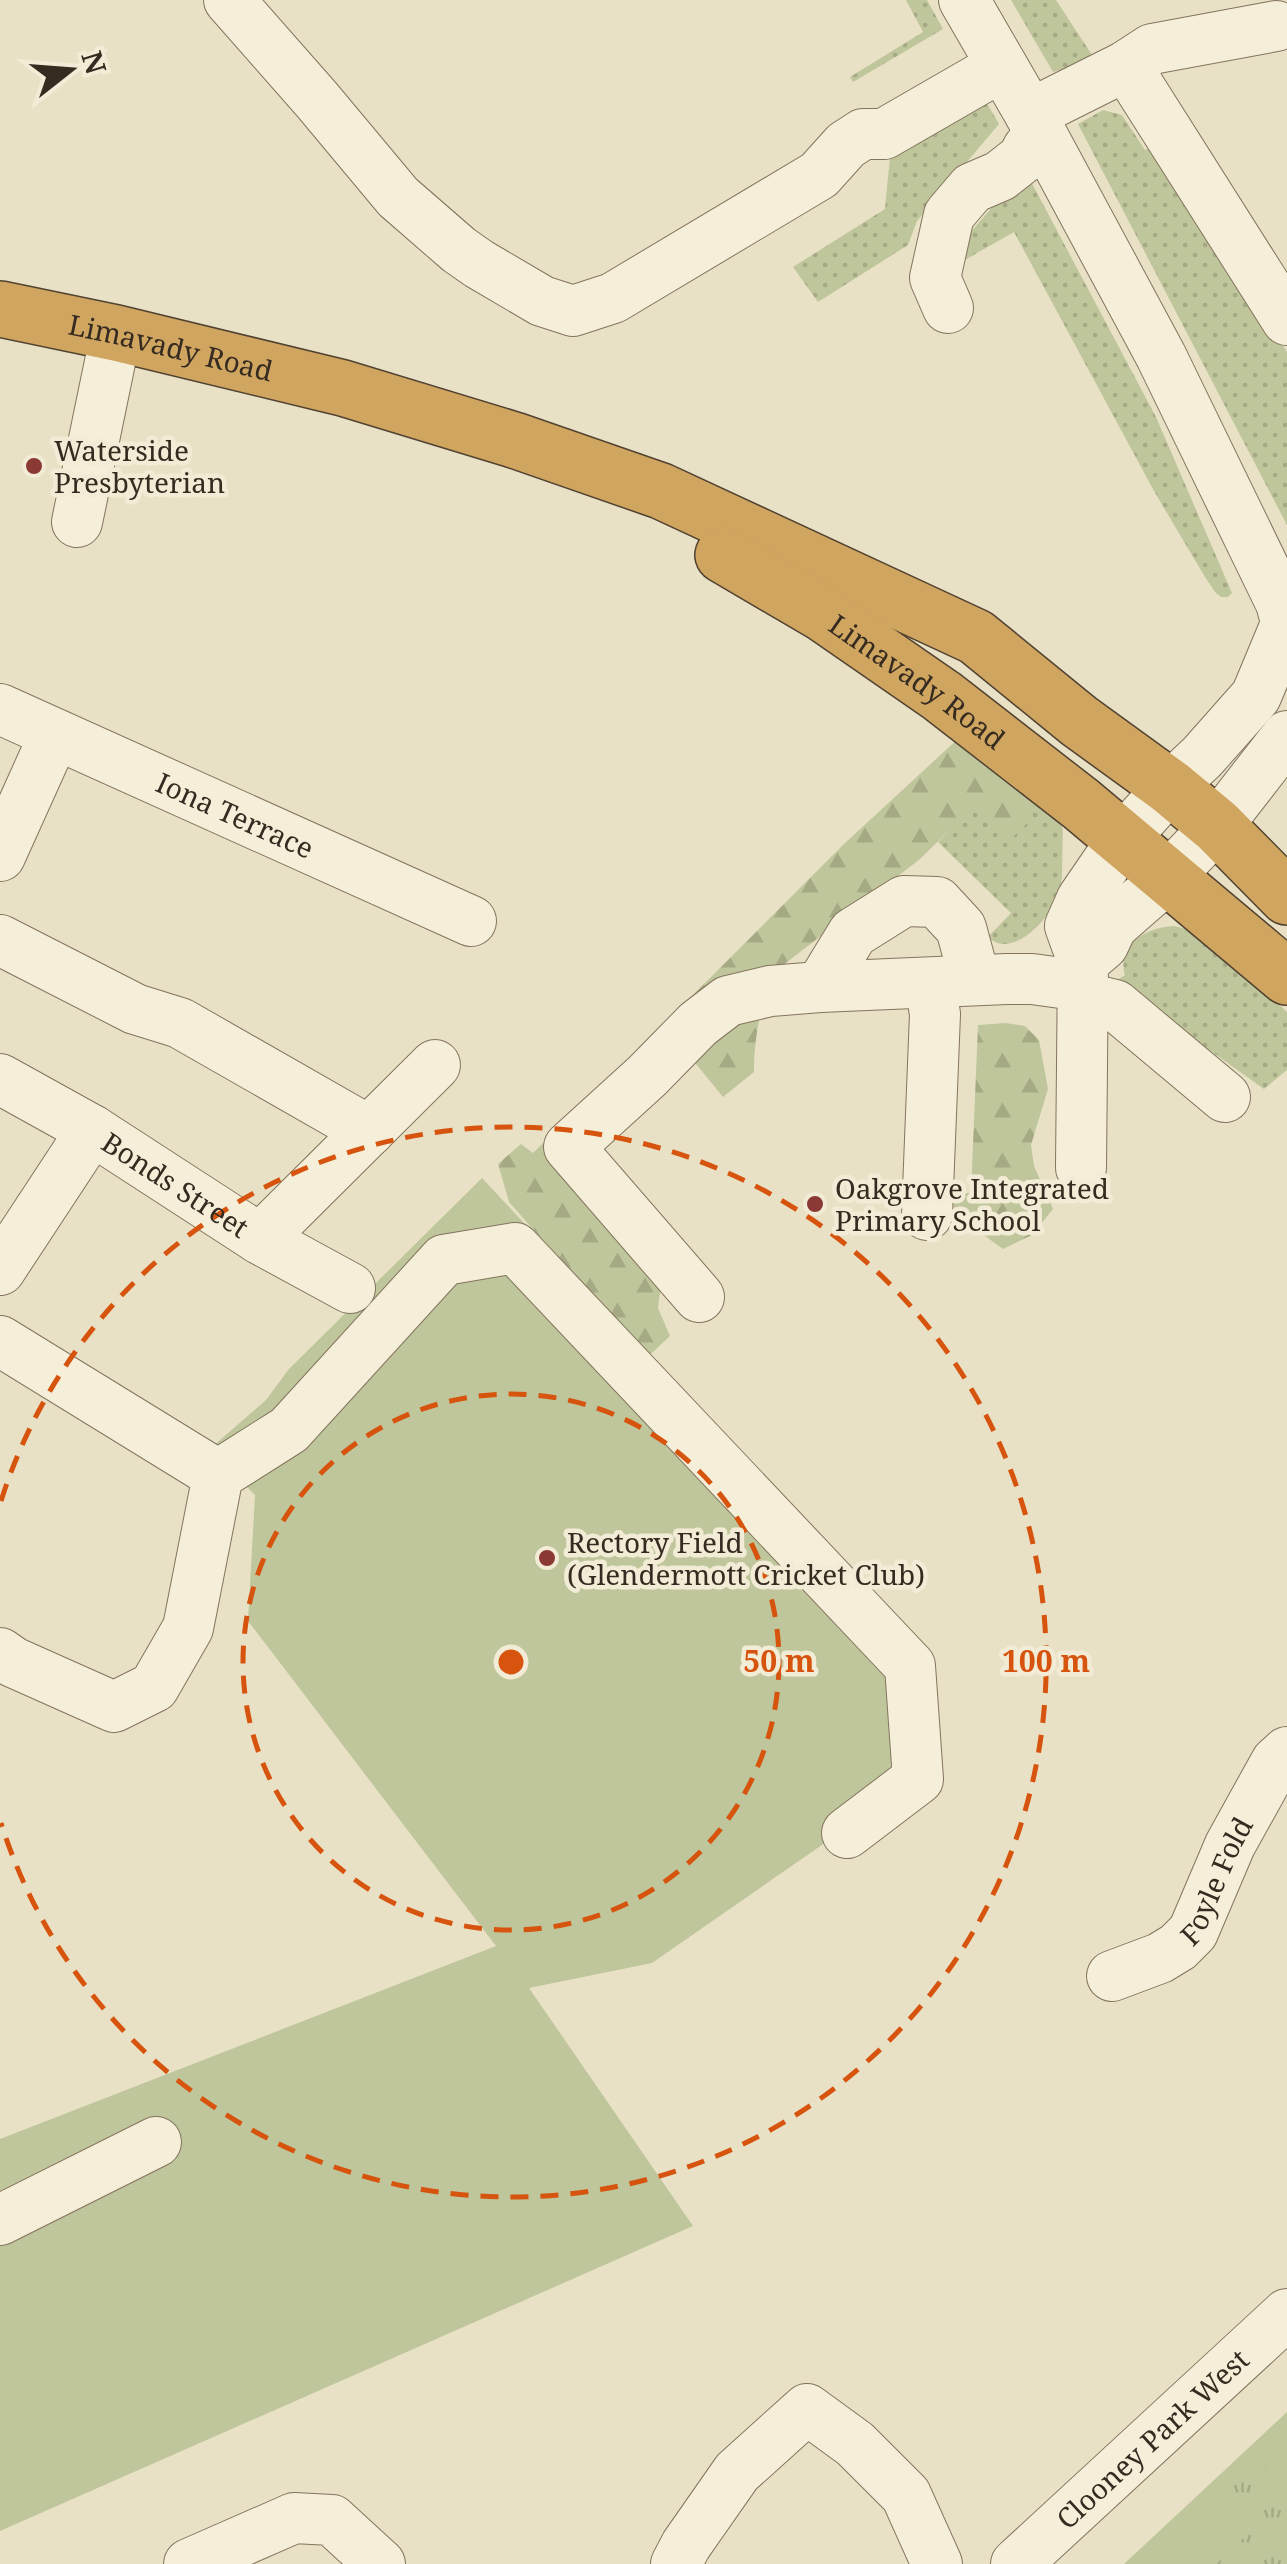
<svg xmlns="http://www.w3.org/2000/svg" width="1287" height="2564" viewBox="0 0 1287 2564" font-family="'Noto Serif',serif">
<style>
.grass{fill:url(#grass-dots)}
.forest{fill:url(#forest-firs)}
.park{fill:url(#park-tufts)}
.pitch{fill:#bfc69b}
.lines{fill:none;stroke-linecap:round;stroke-linejoin:round}
.minor-casing{stroke:#83745e;stroke-width:52}
.highway-casing{stroke:#514232;stroke-width:58}
.minor{stroke:#f5eed9;stroke-width:50}
.highway{stroke:#cfa560;stroke-width:55}
.ring{fill:none;stroke:#d6540e;stroke-width:5;stroke-dasharray:18 12}
.poi-dot{fill:#8b3934;stroke:#f2ebd5;stroke-width:4}
.labels{text-anchor:middle;dominant-baseline:central;stroke-width:9;stroke-linejoin:round;paint-order:stroke}
.street-label{font-size:28px;fill:#352b20;stroke:#f2ebd5}
.poi-label{font-size:28px;fill:#352b20;stroke:#f2ebd5;text-anchor:start}
.centre{fill:#d6540e;stroke:#f2ebd5;stroke-width:5}
.ring-label{font-size:30px;text-anchor:middle;font-weight:bold;fill:#d6540e;stroke:#f2ebd5;stroke-width:9;stroke-linejoin:round;paint-order:stroke}
</style>
<defs>
<pattern id="grass-dots" width="8" height="8" patternUnits="userSpaceOnUse" patternTransform="scale(2.5)"><rect width="8" height="8" fill="#bfc69b"/><path d="M2 2h.1M6 6h.1" fill="none" stroke="#a5aa85" stroke-width="1.8" stroke-linecap="round"/></pattern>
<pattern id="forest-firs" width="22" height="20" patternUnits="userSpaceOnUse" patternTransform="scale(2.5)"><rect width="22" height="20" fill="#bfc69b"/><path d="M5 1l3.5 6h-7zM16 11l3.5 6h-7z" fill="#a5aa85"/></pattern>
<pattern id="park-tufts" width="24" height="20" patternUnits="userSpaceOnUse" patternTransform="scale(2.5)"><rect width="24" height="20" fill="#bfc69b"/><path d="M3 7l-1-3M5 7V3M7 7l1-3M15 17l-1-3M17 17v-4M19 17l1-3" fill="none" stroke="#a5aa85"/></pattern>
</defs>
<rect width="100%" height="100%" fill="#e9e1c6"/>
<path class="grass" d="M 906,0 L 927,0 L 943,29 L 853,82 L 850,77 L 923,32 Z
M 1011,0 L 1056,0 L 1092,55 L 1069,67 L 1053,72 Z
M 978,88 L 999,124 L 917,221 L 908,245 L 818,302 L 793,267 L 885,209 L 891,146 Z
M 1103,110 L 1122,115 L 1145,150 L 1156,145 L 1287,352 L 1287,525 L 1078,124 Z
M 1027,174 L 1156,417 L 1232,593 L 1228,597 L 1221,597 L 1215,592 L 1205,577 L 1154,491 L 1014,232 L 963,261 L 963,269 L 956,273 L 957,248 L 1018,177 Z
M 1005,773 L 1059,820 L 1063,830 C 1062,848 1063,868 1061,886 C 1058,908 1027,946 1002,944 C 996,943 993,940 987,938 L 1011,913 L 938,842 Z
M 1173,926 C 1208,929 1260,987 1287,1012 L 1287,1070 L 1264,1089 L 1114,982 L 1125,975 C 1116,944 1146,928 1173,926 Z"/>
<path class="forest" d="M 961,736 L 1037,801 L 1029,821 L 1013,837 L 973,807 L 920,859 L 773,973 C 761,1006 754,1036 754,1072 L 723,1097 L 692,1059 L 650,1038 L 844,844 Z
M 1006,1023 L 1025,1026 L 1039,1040 L 1048,1089 L 1031,1145 L 1034,1166 L 1053,1209 L 1041,1224 L 1033,1229 L 1034,1234 L 1003,1249 C 986,1236 952,1215 948,1194 L 971,1193 L 978,1025 Z
M 591,1096 L 603,1149 L 662,1277 L 658,1308 L 670,1336 L 625,1378 L 560,1260 L 509,1202 L 498,1164 L 521,1144 L 533,1153 Z"/>
<path class="park" d="M 1287,2412 L 1287,2564 L 1124,2564 Z"/>
<path class="pitch" d="M 482,1178 L 720,1433 L 930,1649 L 917,1779 L 652,1963 L 529,1988 L 693,2226 L 0,2531 L 0,2139 L 496,1946 L 248,1621 L 255,1495 L 230,1470 L 204,1454 L 266,1400 L 289,1369 Z
M 1287,2422 L 1287,2480 L 1282,2485 L 1253,2451 Z
M 1211,2496 L 1247,2535 L 1216,2564 L 1140,2564 Z"/>
<g class="lines">
<g class="minor-casing">
<g id="minor">
<path d="M 229,0 L 317,100 L 398,197 L 459,250 L 479,264 L 542,301 L 573,311 L 613,298 L 819,175 L 846,145 L 863,134 L 884,134 L 1002,66"/>
<path d="M 964,0 L 1041,133 L 1161,356 L 1281,603 L 1287,626"/>
<path d="M 1126,66 L 1287,320"/>
<path d="M 1030,114 L 1126,66 L 1152,49 L 1276,26"/>
<path d="M 948,308 L 935,278 L 949,215 L 972,188 L 1000,176 L 1023,158 L 1028,148 L 1041,133"/>
<path d="M 77,522 L 116,333"/>
<path id="s1" d="M 0,709 L 471,921"/>
<path d="M 0,856 L 55,734"/>
<path d="M 0,940 L 135,1009 L 180,1023 L 369,1131"/>
<path d="M 1083,962 L 1103,945 L 1112,926 L 1167,878 L 1217,826 L 1287,736"/>
<path d="M 820,987 L 853,933 L 904,901 L 937,902 L 961,928 L 975,980"/>
<path d="M 1082,997 L 1115,1005 L 1225,1097"/>
<path id="s2" d="M 0,1079 L 92,1130 L 260,1239 L 350,1288"/>
<path d="M 1081,1168 L 1083,962 L 1070,926 L 1082,899 L 1123,839 L 1170,787 L 1202,757 L 1256,696 L 1286,624"/>
<path d="M 927,1215 L 935,1014 L 930,983"/>
<path d="M 260,1239 L 435,1065"/>
<path d="M 0,1270 L 92,1130"/>
<path d="M 699,1297 L 569,1147 L 647,1076 L 698,1024 L 728,1001 L 770,991 L 820,987 L 1007,979 L 1032,979 L 1083,986"/>
<path d="M 0,1341 L 218,1475"/>
<path d="M 0,1653 L 13,1662 L 114,1707 L 154,1687 L 188,1628 L 218,1475 L 289,1430 L 444,1260 L 515,1248 L 910,1666 L 918,1779 L 847,1833"/>
<path id="s3" d="M 1112,1976 L 1160,1958 L 1178,1947 L 1193,1932 L 1230,1845 L 1276,1762 L 1287,1752"/>
<path d="M 0,2220 L 156,2142"/>
<path d="M 189,2564 L 294,2518 L 332,2520 L 380,2564"/>
<path d="M 676,2564 L 686,2545 L 737,2472 L 807,2409 L 855,2444 L 906,2495 L 937,2564"/>
<path id="s4" d="M 1016,2564 L 1287,2314"/>
</g>
</g>
<g class="highway-casing">
<g id="highway">
<path id="s5" d="M 0,309 L 116,333 L 343,388 L 514,440 L 661,491 L 976,637 L 1079,721 L 1170,787 L 1217,826 L 1287,897"/>
<path id="s6" d="M 723,555 L 822,613 L 942,696 L 1081,804 L 1287,977"/>
</g>
</g>
<use href="#minor" class="minor"/>
<use href="#highway" class="highway"/>
</g>
<g class="ring">
<circle cx="511" cy="1662" r="268"/>
<path d="M1 1501A535 535 0 1 1 1 1823"/>
</g>
<g class="poi-dot">
<circle cx="34" cy="466" r="10"/>
<circle cx="815" cy="1204" r="10"/>
<circle cx="547" cy="1558" r="10"/>
</g>
<g class="labels">
<g class="street-label">
<text stroke="none"><textPath href="#s5" startOffset="175">Limavady Road</textPath></text>
<text stroke="none"><textPath href="#s6" startOffset="232">Limavady Road</textPath></text>
<text stroke="none"><textPath href="#s1" startOffset="258">Iona Terrace</textPath></text>
<text stroke="none"><textPath href="#s2" startOffset="205">Bonds Street</textPath></text>
<text stroke="none"><textPath href="#s3" startOffset="150">Foyle Fold</textPath></text>
<text stroke="none"><textPath href="#s4" startOffset="185">Clooney Park West</textPath></text>
</g>
<g class="poi-label">
<text x="54" y="450">Waterside<tspan x="54" dy="32">Presbyterian</tspan></text>
<text x="835" y="1188">Oakgrove Integrated<tspan x="835" dy="32">Primary School</tspan></text>
<text x="567" y="1542">Rectory Field<tspan x="567" dy="32">(Glendermott Cricket Club)</tspan></text>
</g>
</g>
<circle cx="511" cy="1662" r="15" class="centre"/>
<g class="ring-label">
<text x="779" y="1672">50 m</text>
<text x="1046" y="1672">100 m</text>
</g>
<g transform="translate(70 70) rotate(73)" stroke="#f2ebd5" stroke-width="8" paint-order="stroke">
<path d="M0-8L18 38L0 25L-18 38Z" fill="#352b20"/>
<text y="-15" font-size="28" font-weight="bold" text-anchor="middle" fill="#352b20">N</text>
</g>
</svg>
